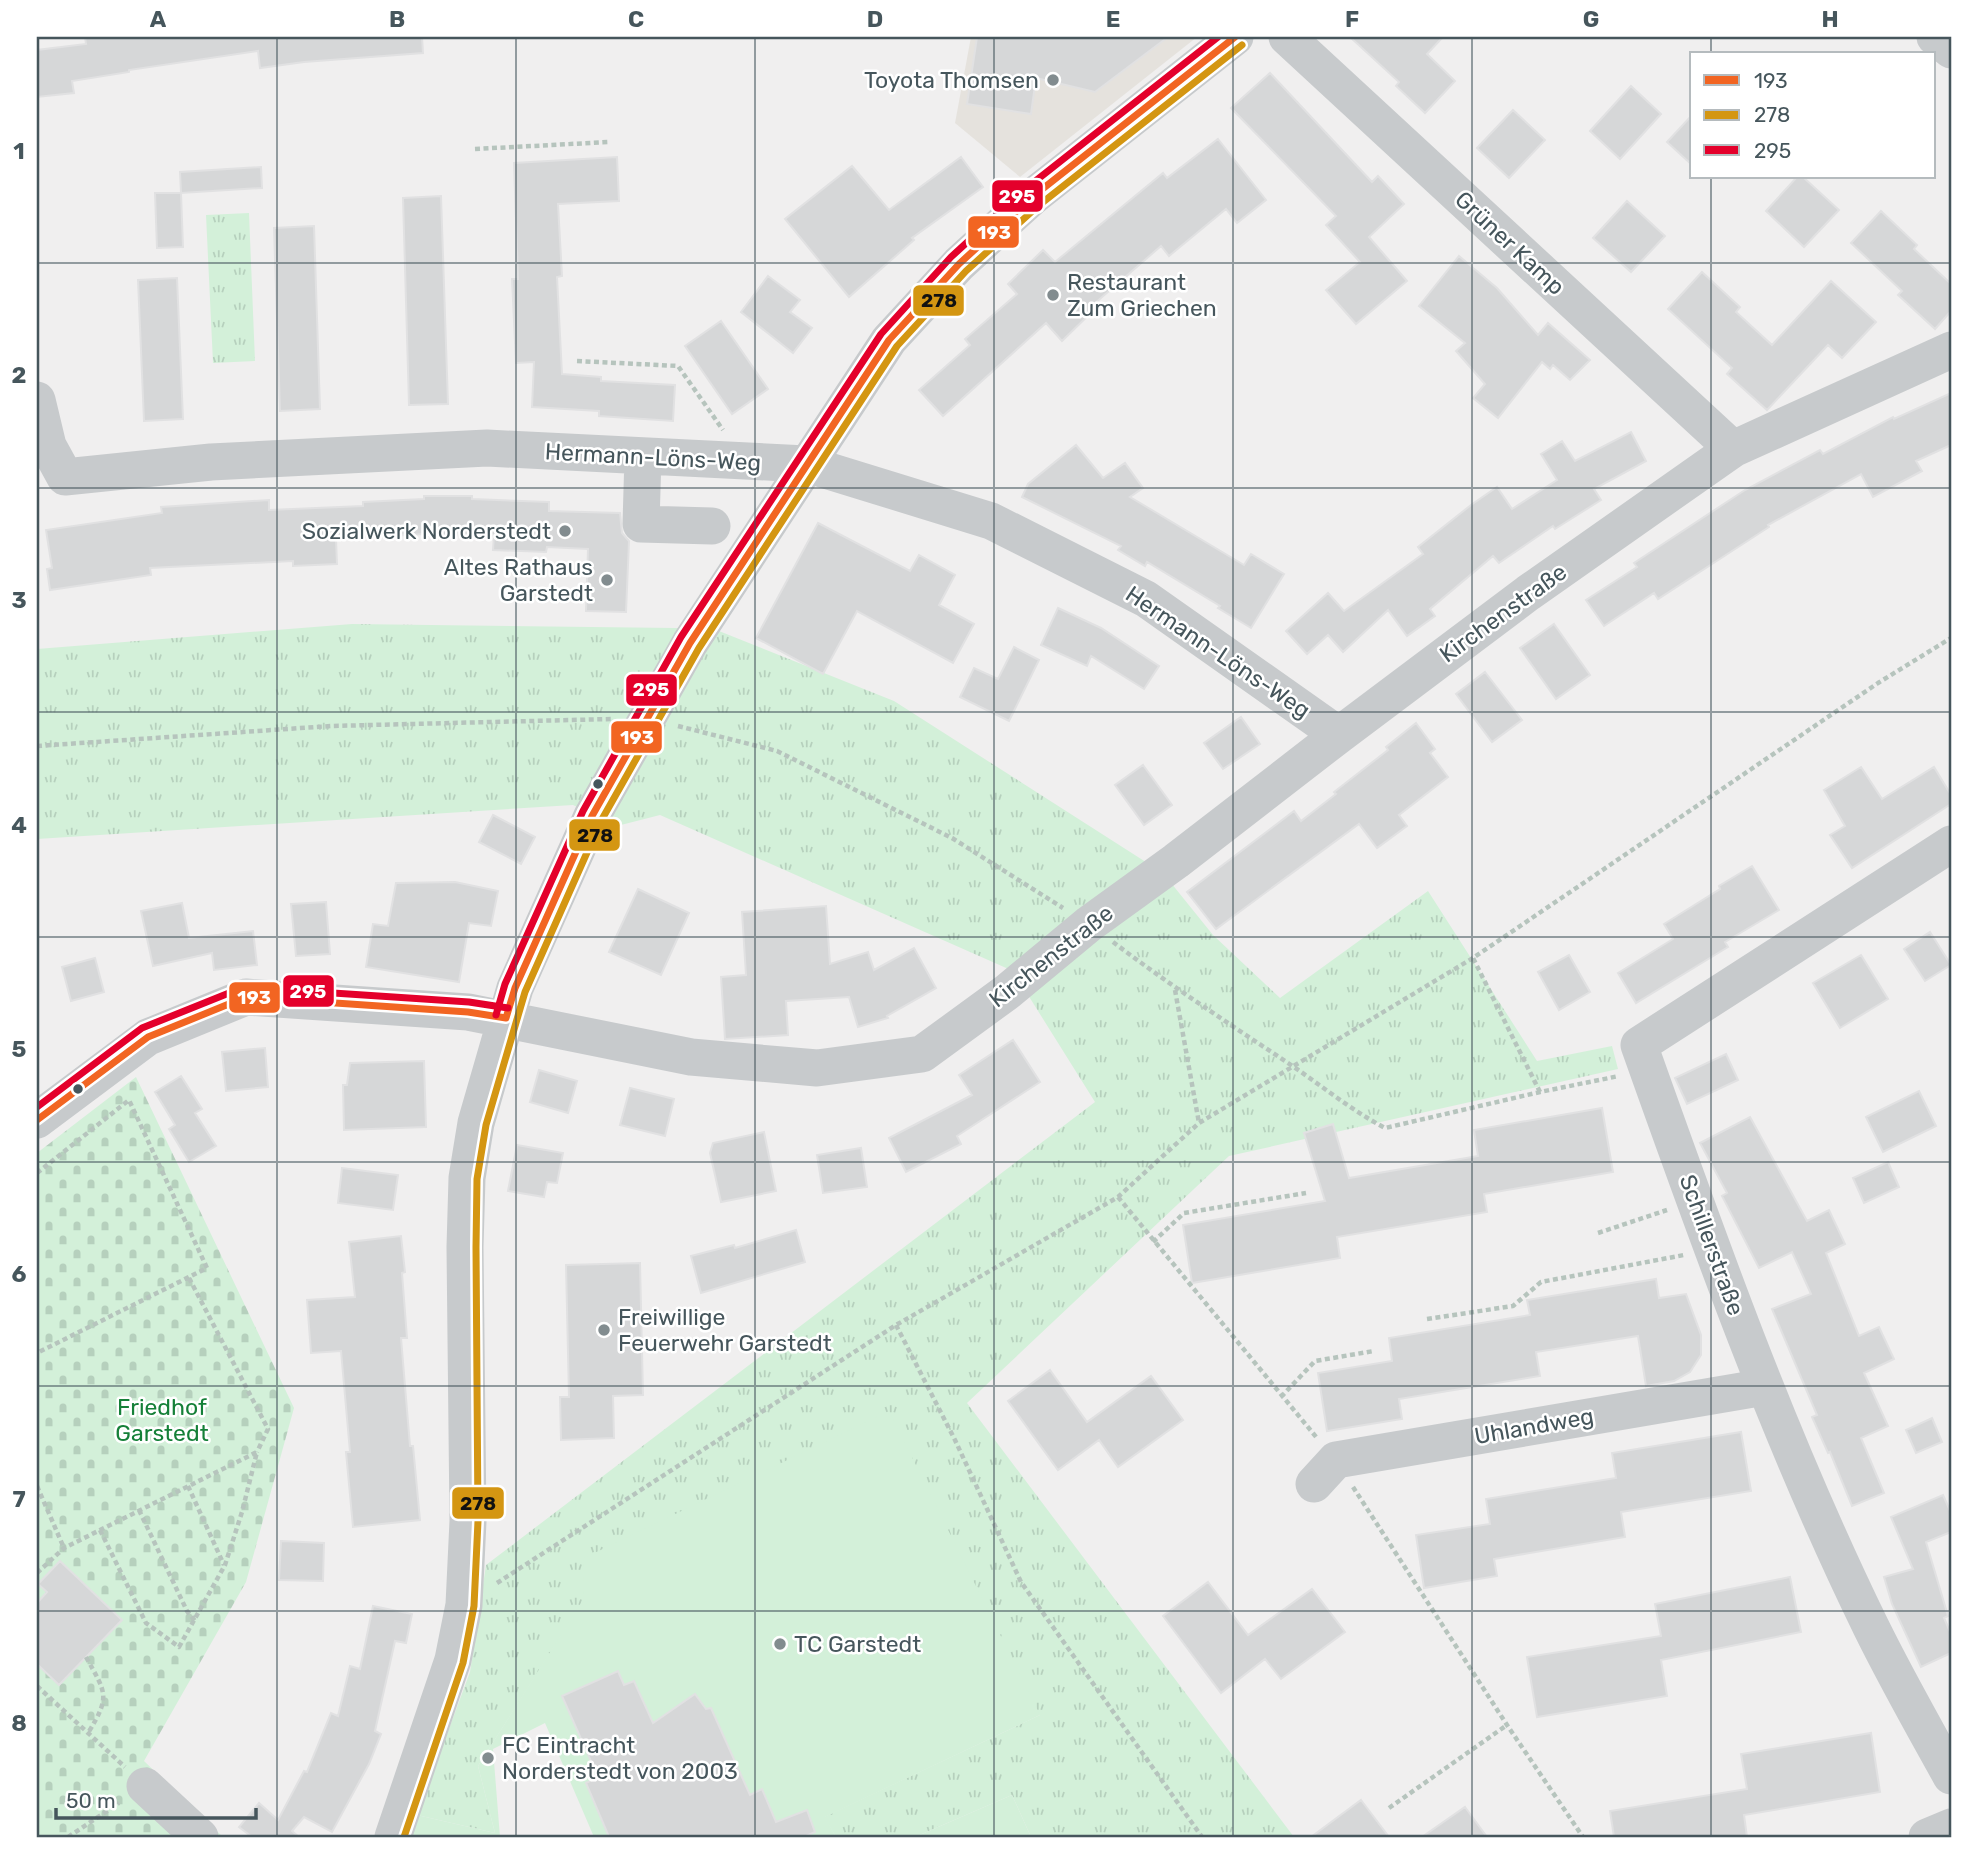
<svg xmlns="http://www.w3.org/2000/svg" width="1988" height="1874" viewBox="0 0 1988 1874" font-family="Rubik,sans-serif">
<style>
.commercial{fill:#e5e2dd}
.cemetery{fill:url(#cemetery-stones)}
.park{fill:url(#park-tufts)}
.garden{fill:#d3f0d9}
.building{fill:#d6d7d8;stroke:#e1e1e2;stroke-width:2}
.lines{fill:none;stroke-linecap:round;stroke-linejoin:round}
.path{stroke:#b6c4bd;stroke-width:4.5;stroke-dasharray:5 3.5;stroke-linecap:butt}
.minor{stroke:#c7cacc;stroke-width:37}
.bus-1-casing{stroke:#fff;stroke-width:12}
.bus-2-casing{stroke:#fff;stroke-width:12}
.bus-3-casing{stroke:#fff;stroke-width:12}
.bus-1{stroke:#f26522;stroke-width:7}
.bus-2{stroke:#d49612;stroke-width:7}
.bus-3{stroke:#e4002b;stroke-width:7}
.grid{fill:none;stroke:#46565c;stroke-width:2;stroke-opacity:0.55}
.poi-dot{fill:#828c8f;stroke:#fff;stroke-width:2.5}
.bus-dot{fill:#46565c;stroke:#fff;stroke-width:2.5}
.labels{text-anchor:middle;dominant-baseline:central;stroke-width:5;stroke-linejoin:round;paint-order:stroke}
.poi-label{font-size:23px;fill:#46565c;stroke:#fff;text-anchor:start}
.street-label{font-size:23px;fill:#46565c;stroke:#fff}
.park-label{font-size:23px;fill:#158038;stroke:#fff}
.line-badge{stroke:#fff;stroke-width:2.5}
.badge-label{font-size:19px;text-anchor:middle;font-weight:bold;fill:#fff}
.pale-badge-label{font-size:19px;text-anchor:middle;font-weight:bold;fill:#111}
.neatline{fill:none;stroke:#46565c;stroke-width:2.5}
.grid-label{font-size:23px;text-anchor:middle;font-weight:bold;fill:#46565c}
</style>
<defs>
<pattern id="cemetery-stones" width="16" height="16" patternUnits="userSpaceOnUse" patternTransform="scale(1.75)"><rect width="16" height="16" fill="#d3f0d9"/><path d="M2 7V4a2 2 0 0 1 4 0v3zM10 15v-3a2 2 0 0 1 4 0v3z" fill="#b6d0bd"/></pattern>
<pattern id="park-tufts" width="24" height="20" patternUnits="userSpaceOnUse" patternTransform="scale(1.75)"><rect width="24" height="20" fill="#d3f0d9"/><path d="M3 7l-1-3M5 7V3M7 7l1-3M15 17l-1-3M17 17v-4M19 17l1-3" fill="none" stroke="#b6d0bd"/></pattern>
</defs>
<rect width="100%" height="100%" fill="#f0efef"/>
<path class="commercial" d="M 971,37 L 1197,37 L 1020,177 L 955,123 Z"/>
<path class="cemetery" d="M 136,1077 L 294,1408 L 246,1582 L 144,1761 L 223,1837 L 37,1837 L 37,1153 Z"/>
<path class="park" d="M 249,213 L 255,361 L 213,363 L 206,215 Z
M 352,624 L 676,628 L 719,631 L 894,701 L 1163,873 L 1213,935 L 1280,998 L 1428,891 L 1537,1061 L 1612,1046 L 1618,1069 L 1229,1156 L 967,1403 L 1294,1837 L 1031,1837 L 1012,1795 L 915,1837 L 836,1837 L 824,1817 L 1040,1715 L 584,1600 L 478,1766 L 495,1833 L 417,1815 L 470,1672 L 486,1565 L 1095,1102 L 1013,971 L 660,815 L 617,826 L 573,805 L 37,839 L 37,649 Z"/>
<path class="garden" d="M 889,1411 L 1040,1715 L 825,1817 L 836,1837 L 594,1837 L 545,1723 L 493,1749 L 500,1837 L 411,1837 L 417,1815 L 495,1833 L 478,1766 L 583,1600 L 584,1558 Z
M 1012,1795 L 1031,1837 L 915,1837 Z"/>
<path class="building" d="M 85,37 L 422,37 L 423,53 L 304,62 L 260,68 L 258,51 L 129,70 L 129,72 L 72,81 L 74,93 L 37,97 L 37,50 L 86,44 Z
M 977,37 L 1168,37 L 1095,92 L 1036,78 L 1031,114 L 967,104 Z
M 1350,37 L 1443,37 L 1427,54 L 1455,81 L 1425,113 L 1396,86 L 1399,82 Z
M 1270,73 L 1372,182 L 1378,176 L 1404,204 L 1369,237 L 1407,281 L 1356,324 L 1326,290 L 1360,262 L 1326,225 L 1336,216 L 1231,108 Z
M 1631,86 L 1661,114 L 1620,159 L 1590,131 Z
M 1513,110 L 1545,140 L 1509,178 L 1477,148 Z
M 1692,115 L 1692,165 L 1667,142 Z
M 1218,139 L 1266,200 L 1237,223 L 1226,209 L 1169,256 L 1161,246 L 1094,304 L 1097,307 L 1062,341 L 1046,323 L 943,416 L 919,390 L 970,345 L 965,339 L 1017,294 L 1008,284 L 1043,250 L 1055,262 L 1163,173 L 1167,178 Z
M 617,157 L 619,201 L 558,204 L 562,276 L 557,277 L 562,374 L 601,377 L 601,381 L 675,385 L 673,421 L 599,416 L 599,411 L 532,407 L 534,362 L 516,363 L 512,279 L 518,279 L 514,163 Z
M 961,157 L 983,187 L 912,238 L 914,240 L 849,297 L 785,219 L 852,166 L 889,210 Z
M 261,167 L 262,188 L 181,193 L 180,172 Z
M 1797,177 L 1803,177 L 1839,210 L 1804,247 L 1766,211 Z
M 155,193 L 181,193 L 183,247 L 157,248 Z
M 441,196 L 448,404 L 409,405 L 403,198 Z
M 1627,201 L 1665,236 L 1631,272 L 1593,238 Z
M 1881,211 L 1917,245 L 1914,249 L 1951,284 L 1951,311 L 1935,329 L 1898,295 L 1902,291 L 1851,243 Z
M 314,226 L 320,409 L 280,411 L 274,228 Z
M 1459,256 L 1497,288 L 1538,335 L 1548,323 L 1590,360 L 1570,380 L 1553,365 L 1550,369 L 1542,362 L 1498,418 L 1473,398 L 1485,384 L 1456,351 L 1465,343 L 1419,306 Z
M 1702,272 L 1740,307 L 1736,312 L 1772,345 L 1831,281 L 1876,322 L 1842,358 L 1828,345 L 1767,410 L 1727,374 L 1732,368 L 1668,309 Z
M 768,276 L 800,300 L 790,312 L 812,328 L 793,353 L 741,312 Z
M 177,278 L 183,419 L 144,421 L 138,280 Z
M 721,321 L 768,389 L 732,414 L 685,346 Z
M 1951,393 L 1951,445 L 1916,461 L 1922,471 L 1873,497 L 1861,474 L 1768,525 L 1769,527 L 1658,599 L 1654,593 L 1604,626 L 1586,600 L 1637,567 L 1634,563 L 1745,490 L 1820,450 L 1823,454 L 1893,417 L 1894,419 Z
M 1631,432 L 1646,461 L 1594,489 L 1601,500 L 1555,529 L 1553,526 L 1499,563 L 1493,556 L 1430,609 L 1435,616 L 1407,636 L 1388,610 L 1343,652 L 1328,635 L 1307,654 L 1286,631 L 1328,593 L 1344,611 L 1423,554 L 1418,547 L 1471,505 L 1497,487 L 1512,509 L 1557,480 L 1541,454 L 1562,441 L 1575,461 Z
M 1076,445 L 1103,478 L 1125,463 L 1143,488 L 1130,497 L 1244,565 L 1251,554 L 1284,574 L 1251,628 L 1218,608 L 1220,606 L 1147,562 L 1145,566 L 1118,550 L 1121,546 L 1022,497 L 1028,484 Z
M 424,496 L 472,496 L 472,499 L 549,502 L 549,511 L 620,513 L 622,533 L 629,541 L 626,612 L 586,611 L 588,549 L 547,547 L 546,552 L 493,550 L 494,535 L 424,536 L 424,534 L 336,539 L 337,564 L 293,566 L 293,561 L 150,568 L 151,575 L 50,590 L 47,569 L 52,568 L 46,530 L 162,513 L 161,507 L 269,500 L 269,510 L 363,506 L 363,502 L 424,499 Z
M 818,523 L 910,571 L 919,555 L 955,575 L 939,605 L 974,624 L 953,663 L 857,611 L 823,674 L 756,638 Z
M 1058,608 L 1101,628 L 1159,666 L 1144,689 L 1091,656 L 1087,666 L 1041,645 Z
M 1554,624 L 1590,675 L 1556,699 L 1520,648 Z
M 1014,647 L 1039,660 L 1009,721 L 960,697 L 974,668 L 998,679 Z
M 1485,672 L 1522,720 L 1492,742 L 1456,694 Z
M 1241,717 L 1260,744 L 1223,769 L 1204,743 Z
M 1416,723 L 1435,749 L 1430,753 L 1448,777 L 1399,815 L 1407,826 L 1377,848 L 1359,824 L 1216,929 L 1187,892 L 1294,811 L 1301,821 L 1336,794 L 1334,792 L 1388,750 L 1386,747 Z
M 1143,765 L 1172,805 L 1144,825 L 1115,785 Z
M 1861,767 L 1882,799 L 1934,767 L 1951,795 L 1951,804 L 1852,868 L 1830,835 L 1845,826 L 1824,790 Z
M 493,815 L 535,837 L 521,864 L 479,842 Z
M 1752,866 L 1779,910 L 1725,942 L 1728,947 L 1636,1003 L 1618,973 L 1673,939 L 1664,924 L 1720,889 L 1719,886 Z
M 455,882 L 498,891 L 491,926 L 469,923 L 459,982 L 366,967 L 373,924 L 388,926 L 396,883 Z
M 638,889 L 689,913 L 661,975 L 609,952 Z
M 326,902 L 330,954 L 296,956 L 291,904 Z
M 182,903 L 189,938 L 253,931 L 257,965 L 214,970 L 212,953 L 153,966 L 141,911 Z
M 826,906 L 830,964 L 868,952 L 874,970 L 914,948 L 936,988 L 887,1016 L 888,1018 L 858,1027 L 849,997 L 786,1001 L 788,1035 L 725,1039 L 721,977 L 746,975 L 742,912 Z
M 1930,932 L 1951,965 L 1925,981 L 1904,949 Z
M 1569,955 L 1590,992 L 1559,1010 L 1538,972 Z
M 1861,955 L 1888,999 L 1840,1028 L 1813,983 Z
M 95,958 L 104,992 L 71,1001 L 62,967 Z
M 1013,1040 L 1040,1082 L 957,1136 L 961,1144 L 906,1172 L 889,1138 L 972,1095 L 959,1075 Z
M 265,1048 L 268,1087 L 226,1091 L 222,1052 Z
M 1726,1054 L 1738,1080 L 1687,1104 L 1675,1078 Z
M 424,1061 L 426,1127 L 344,1130 L 343,1085 L 347,1085 L 350,1063 Z
M 539,1070 L 577,1081 L 568,1113 L 530,1102 Z
M 181,1076 L 202,1109 L 195,1113 L 216,1146 L 189,1162 L 169,1129 L 175,1125 L 155,1092 Z
M 630,1088 L 674,1099 L 665,1136 L 620,1125 Z
M 1919,1091 L 1936,1126 L 1883,1152 L 1866,1117 Z
M 1602,1108 L 1613,1172 L 1484,1194 L 1487,1212 L 1337,1237 L 1340,1258 L 1192,1283 L 1183,1225 L 1325,1201 L 1304,1133 L 1333,1124 L 1349,1178 L 1478,1156 L 1474,1130 Z
M 1750,1117 L 1807,1221 L 1829,1210 L 1845,1244 L 1826,1253 L 1859,1336 L 1879,1327 L 1894,1359 L 1864,1373 L 1888,1426 L 1861,1438 L 1884,1493 L 1852,1506 L 1830,1452 L 1828,1453 L 1812,1417 L 1817,1415 L 1772,1309 L 1811,1294 L 1792,1252 L 1759,1268 L 1722,1196 L 1727,1193 L 1700,1143 Z
M 764,1132 L 776,1191 L 721,1202 L 710,1153 L 713,1143 Z
M 517,1145 L 563,1153 L 557,1183 L 547,1182 L 544,1197 L 508,1191 Z
M 861,1148 L 867,1187 L 823,1193 L 817,1155 Z
M 1888,1162 L 1899,1187 L 1864,1203 L 1853,1178 Z
M 342,1168 L 398,1175 L 393,1210 L 338,1203 Z
M 796,1230 L 805,1262 L 701,1293 L 691,1256 L 734,1245 L 735,1248 Z
M 401,1236 L 405,1272 L 402,1273 L 407,1338 L 401,1338 L 410,1446 L 413,1446 L 420,1520 L 353,1527 L 346,1452 L 350,1452 L 341,1351 L 311,1353 L 307,1300 L 355,1297 L 349,1242 Z
M 640,1263 L 643,1395 L 613,1396 L 614,1438 L 561,1440 L 560,1397 L 569,1397 L 566,1265 Z
M 1656,1279 L 1659,1298 L 1686,1294 L 1701,1335 L 1701,1355 L 1690,1372 L 1674,1381 L 1646,1386 L 1638,1336 L 1536,1352 L 1540,1376 L 1399,1399 L 1402,1419 L 1327,1431 L 1318,1373 L 1392,1361 L 1389,1338 L 1530,1315 L 1527,1300 Z
M 1050,1370 L 1087,1422 L 1151,1376 L 1183,1420 L 1118,1467 L 1099,1440 L 1058,1470 L 1008,1401 Z
M 1932,1418 L 1942,1442 L 1916,1453 L 1906,1430 Z
M 1741,1432 L 1751,1491 L 1621,1512 L 1625,1537 L 1494,1559 L 1497,1576 L 1424,1588 L 1416,1535 L 1490,1524 L 1486,1499 L 1616,1478 L 1612,1453 Z
M 1943,1495 L 1951,1513 L 1951,1532 L 1926,1542 L 1948,1616 L 1944,1618 L 1951,1634 L 1951,1653 L 1921,1667 L 1892,1604 L 1884,1577 L 1913,1569 L 1891,1517 Z
M 281,1541 L 324,1543 L 323,1581 L 279,1580 Z
M 60,1561 L 122,1620 L 59,1685 L 37,1664 L 37,1603 L 47,1592 L 38,1584 Z
M 1790,1577 L 1801,1632 L 1661,1660 L 1667,1696 L 1537,1717 L 1527,1657 L 1661,1636 L 1655,1604 Z
M 1208,1582 L 1248,1635 L 1312,1589 L 1345,1632 L 1281,1679 L 1265,1659 L 1221,1693 L 1163,1616 Z
M 373,1606 L 412,1614 L 406,1643 L 395,1641 L 375,1731 L 381,1734 L 369,1764 L 332,1832 L 304,1817 L 292,1831 L 299,1837 L 252,1837 L 239,1827 L 259,1803 L 278,1820 L 304,1771 L 307,1772 L 331,1713 L 338,1716 L 350,1666 L 360,1669 Z
M 618,1671 L 624,1685 L 634,1681 L 653,1723 L 695,1694 L 706,1709 L 711,1708 L 750,1795 L 762,1789 L 776,1822 L 807,1810 L 815,1832 L 804,1837 L 609,1837 L 586,1783 L 598,1777 L 562,1696 Z
M 1871,1733 L 1880,1792 L 1744,1815 L 1747,1837 L 1614,1837 L 1610,1811 L 1747,1789 L 1741,1754 Z
M 1361,1800 L 1389,1837 L 1311,1837 Z
M 1465,1807 L 1487,1837 L 1422,1837 Z"/>
<g class="lines">
<path class="path" d="M 475,149 L 609,142
M 577,361 L 678,366 L 723,430
M 678,726 L 777,751 L 952,838 L 1063,908
M 37,746 L 331,726 L 611,719
M 1113,942 C 1171,986 1231,1025 1291,1065 C 1322,1086 1351,1110 1385,1128 L 1540,1092 L 1619,1076
M 1175,990 L 1199,1123
M 1540,1092 L 1473,958 L 1878,683 L 1951,638
M 37,1173 L 129,1100 L 207,1268 L 37,1353
M 1118,1197 L 1317,1438
M 1598,1233 L 1667,1210
M 1153,1242 L 1184,1213 L 1306,1193
M 189,1278 L 268,1429 L 257,1452
M 1427,1319 L 1513,1306 L 1541,1282 L 1684,1255
M 896,1325 L 955,1440 L 1021,1582 L 1202,1837
M 1281,1397 L 1315,1361 L 1374,1351
M 37,1486 L 64,1548
M 188,1486 L 224,1565
M 1353,1487 L 1507,1725 L 1583,1837
M 139,1510 L 187,1611 L 195,1621
M 37,1573 L 64,1548 L 257,1452 L 242,1512 L 225,1565 L 179,1647 L 146,1623 L 100,1530
M 497,1583 L 896,1325 L 1118,1197 L 1199,1123 L 1473,958
M 86,1657 C 106,1693 111,1696 88,1733
M 37,1686 L 125,1767
M 1389,1808 L 1507,1725
M 68,1837 L 119,1803"/>
<path class="minor" d="M 1287,37 L 1733,449
M 1935,37 L 1951,50
M 37,400 L 48,446 L 65,477 L 211,462 L 487,448 L 806,464 L 991,521 L 1146,599 L 1339,735
M 643,456 L 641,524 L 712,526
M 1951,844 L 1639,1045 C 1709,1242 1779,1439 1871,1627 C 1896,1678 1924,1727 1951,1776
M 37,1120 L 148,1037 L 246,997 L 468,1012 L 691,1057 L 817,1068 L 922,1054 L 1007,992 L 1089,924 L 1176,861 L 1339,735 L 1528,593 L 1733,449 L 1951,350
M 1314,1484 L 1336,1460 L 1765,1387
M 145,1786 L 200,1837
M 393,1837 L 453,1660 L 464,1605 L 468,1521 L 465,1247 L 467,1178 L 476,1123 L 515,988 L 592,816 L 690,643 L 889,340 L 959,264 L 1031,198 L 1235,37
M 1927,1837 L 1951,1827"/>
<g class="bus-1-casing">
<path id="bus-1" d="M 506,1018 L 515,988 L 592,816 L 690,643 L 889,340 L 959,264 L 1031,198 L 1235,37
M 37,1120 L 148,1037 L 246,997 L 468,1012 L 506,1018"/>
</g>
<g class="bus-2-casing">
<path id="bus-2" d="M 404,1837 L 463,1663 L 474,1606 L 478,1521 L 476,1247 L 477,1179 L 486,1125 L 525,992 L 601,821 L 699,648 L 897,346 L 966,271 L 1038,206 L 1242,45"/>
</g>
<g class="bus-3-casing">
<path id="bus-3" d="M 496,1015 L 505,984 L 583,811 L 681,637 L 881,334 L 951,257 L 1024,190 L 1218,37
M 37,1107 L 142,1028 L 244,987 L 469,1002 L 508,1008"/>
</g>
<use href="#bus-1" class="bus-1"/>
<use href="#bus-2" class="bus-2"/>
<use href="#bus-3" class="bus-3"/>
</g>
<path class="grid" d="M 277,37 L 277,1837M 516,37 L 516,1837M 755,37 L 755,1837M 994,37 L 994,1837M 1233,37 L 1233,1837M 1472,37 L 1472,1837M 1711,37 L 1711,54M 1711,177 L 1711,1837M 37,263 L 1951,263M 37,488 L 1951,488M 37,712 L 1951,712M 37,937 L 1951,937M 37,1162 L 1951,1162M 37,1386 L 1951,1386M 37,1611 L 1951,1611"/>
<g class="poi-dot">
<circle cx="1053" cy="80" r="7"/>
<circle cx="1053" cy="295" r="7"/>
<circle cx="565" cy="531" r="7"/>
<circle cx="607" cy="580" r="7"/>
<circle cx="604" cy="1330" r="7"/>
<circle cx="780" cy="1644" r="7"/>
<circle cx="488" cy="1758" r="7"/>
</g>
<g class="bus-dot">
<circle cx="598" cy="784" r="6"/>
<circle cx="78" cy="1089" r="6"/>
</g>
<g class="labels">
<g class="poi-label">
<text x="1039" y="80" text-anchor="end">Toyota Thomsen</text>
<text x="1067" y="282">Restaurant<tspan x="1067" dy="26">Zum Griechen</tspan></text>
<text x="551" y="531" text-anchor="end">Sozialwerk Norderstedt</text>
<text x="593" y="567" text-anchor="end">Altes Rathaus<tspan x="593" dy="26">Garstedt</tspan></text>
<text x="618" y="1317">Freiwillige<tspan x="618" dy="26">Feuerwehr Garstedt</tspan></text>
<text x="794" y="1644">TC Garstedt</text>
<text x="502" y="1745">FC Eintracht<tspan x="502" dy="26">Norderstedt von 2003</tspan></text>
</g>
<g class="street-label">
<text transform="translate(1510 243) rotate(43)">Grüner Kamp</text>
<text transform="translate(653 457) rotate(3)">Hermann-Löns-Weg</text>
<text transform="translate(1503 613) rotate(-36)">Kirchenstraße</text>
<text transform="translate(1218 652) rotate(34)">Hermann-Löns-Weg</text>
<text transform="translate(1051 956) rotate(-38)">Kirchenstraße</text>
<text transform="translate(1712 1245) rotate(70)">Schillerstraße</text>
<text transform="translate(1534 1426) rotate(-10)">Uhlandweg</text>
</g>
<g class="park-label">
<text x="162" y="1407">Friedhof<tspan x="162" dy="26">Garstedt</tspan></text>
</g>
</g>
<g class="line-badge">
<rect x="991" y="179" width="53" height="34" rx="7" fill="#e4002b"/>
<rect x="967" y="215" width="53" height="34" rx="7" fill="#f26522"/>
<rect x="912" y="284" width="53" height="33" rx="7" fill="#d49612"/>
<rect x="625" y="673" width="53" height="34" rx="7" fill="#e4002b"/>
<rect x="610" y="720" width="53" height="34" rx="7" fill="#f26522"/>
<rect x="568" y="818" width="53" height="34" rx="7" fill="#d49612"/>
<rect x="282" y="974" width="53" height="34" rx="7" fill="#e4002b"/>
<rect x="228" y="981" width="53" height="33" rx="7" fill="#f26522"/>
<rect x="451" y="1486" width="54" height="34" rx="7" fill="#d49612"/>
</g>
<g class="badge-label">
<text x="1017" y="203">295</text>
<text x="994" y="239">193</text>
<text x="651" y="696">295</text>
<text x="637" y="744">193</text>
<text x="308" y="998">295</text>
<text x="254" y="1004">193</text>
</g>
<g class="pale-badge-label">
<text x="939" y="307">278</text>
<text x="595" y="842">278</text>
<text x="478" y="1510">278</text>
</g>
<rect width="1988" height="1874" fill="none" stroke="#ffffff" stroke-width="77"/>
<rect x="1690" y="52" width="245" height="126" fill="#ffffff" stroke="#b5bbbe" stroke-width="2"/>
<rect x="1704" y="75" width="35" height="10" fill="#f26522" stroke="#b5bbbe" stroke-width="2"/>
<text x="1754" y="88" font-size="21" fill="#46565c">193</text>
<rect x="1704" y="110" width="35" height="10" fill="#d49612" stroke="#b5bbbe" stroke-width="2"/>
<text x="1754" y="122" font-size="21" fill="#46565c">278</text>
<rect x="1704" y="145" width="35" height="10" fill="#e4002b" stroke="#b5bbbe" stroke-width="2"/>
<text x="1754" y="158" font-size="21" fill="#46565c">295</text>
<path d="M56 1808v10h200v-10" fill="none" stroke="#46565c" stroke-width="3.5"/>
<text x="66" y="1808" font-size="21" fill="#46565c" stroke="#ffffff" stroke-width="5" paint-order="stroke">50 m</text>
<rect x="38" y="38" width="1912" height="1798" class="neatline"/>
<g class="grid-label">
<text x="158" y="27">A</text>
<text x="397" y="27">B</text>
<text x="636" y="27">C</text>
<text x="875" y="27">D</text>
<text x="1113" y="27">E</text>
<text x="1352" y="27">F</text>
<text x="1591" y="27">G</text>
<text x="1830" y="27">H</text>
<text x="19" y="159">1</text>
<text x="19" y="383">2</text>
<text x="19" y="608">3</text>
<text x="19" y="833">4</text>
<text x="19" y="1057">5</text>
<text x="19" y="1282">6</text>
<text x="19" y="1507">7</text>
<text x="19" y="1731">8</text>
</g>
</svg>
